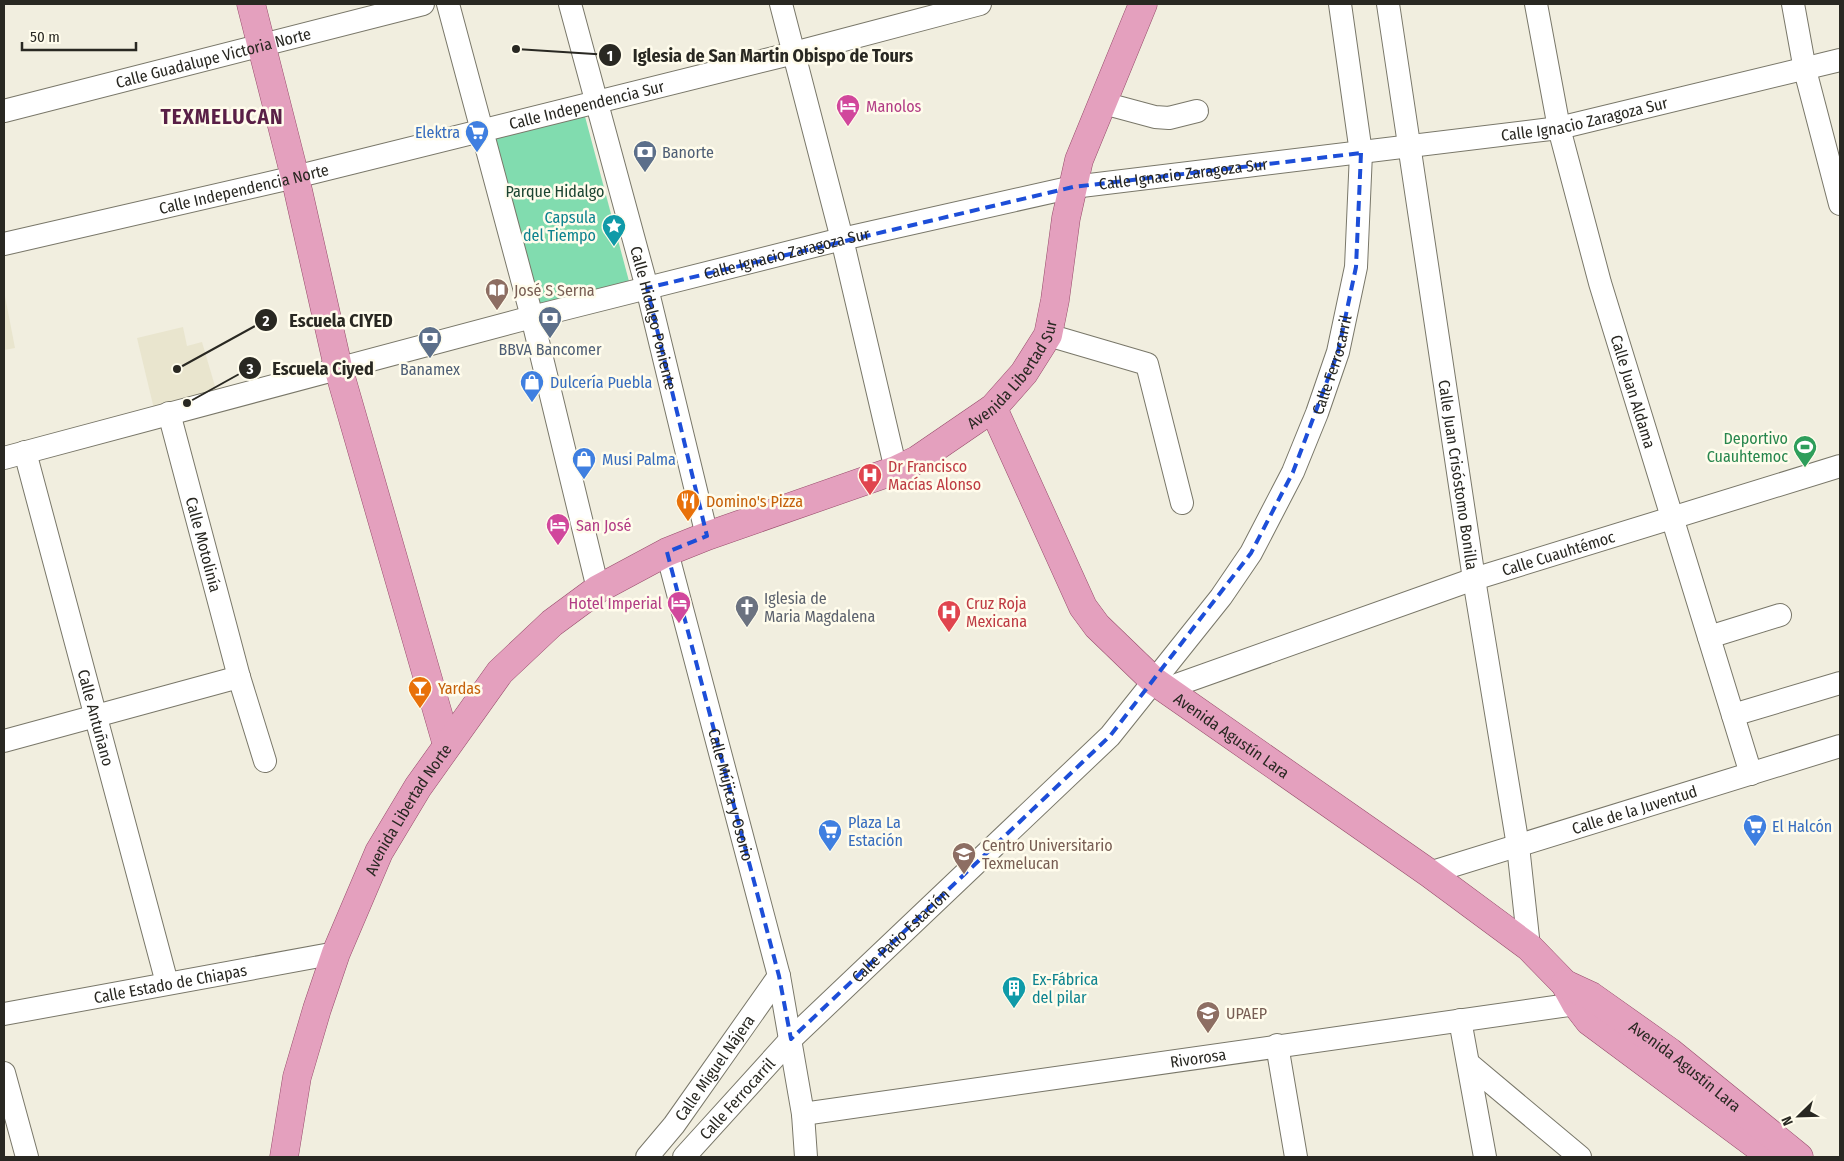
<svg xmlns="http://www.w3.org/2000/svg" width="1844" height="1161" viewBox="0 0 1844 1161" font-family="'Fira Sans Condensed',sans-serif">
<style>
.built{fill:#e9e5ce}
.green{fill:#81dcaf}
.lines{fill:none;stroke-linecap:round;stroke-linejoin:round}
.minor-casing{stroke:#797769;stroke-width:24}
.major-casing{stroke:#974c6b;stroke-width:29}
.minor{stroke:#fff;stroke-width:22}
.major{stroke:#e4a0be;stroke-width:28}
.marked{fill:none;stroke:#1d4ed8;stroke-width:4;stroke-dasharray:10 6;stroke-linejoin:round}
.labels{text-anchor:middle;dominant-baseline:central;stroke-width:5;stroke-linejoin:round;paint-order:stroke}
.street-label{font-size:16px;fill:#292822;stroke:#fffcec}
.hotel-label{font-size:16px;fill:#b23c85;stroke:#fffcec;text-anchor:start}
.shop-label{font-size:16px;fill:#366cbe;stroke:#fffcec;text-anchor:start}
.service-label{font-size:16px;fill:#4e5e75;stroke:#fffcec}
.park-label{font-size:16px;fill:#1b4431;stroke:#fffcec}
.culture-label{font-size:16px;fill:#0d838f;stroke:#fffcec;text-anchor:end}
.education-label{font-size:16px;fill:#785e54;stroke:#fffcec;text-anchor:start}
.leisure-label{font-size:16px;fill:#27864d;stroke:#fffcec;text-anchor:end}
.health-label{font-size:16px;fill:#be3a42;stroke:#fffcec;text-anchor:start}
.food-label{font-size:16px;fill:#c56008;stroke:#fffcec;text-anchor:start}
.worship-label{font-size:16px;fill:#5b616d;stroke:#fffcec;text-anchor:start}
.district-label{font-size:21px;font-weight:bold;letter-spacing:1px;fill:#591f46;stroke:#fffcec}
.leader{fill:none;stroke:#292822;stroke-width:2}
.callout-dot{fill:#292822;stroke:#fffcec;stroke-width:2}
.mark-label{font-size:15px;text-anchor:middle;font-weight:bold;fill:#fff}
.callout-label{font-size:18px;text-anchor:middle;font-weight:bold;fill:#292822;stroke:#fffcec;stroke-width:5;stroke-linejoin:round;paint-order:stroke}
</style>
<rect width="100%" height="100%" fill="#f1eedf"/>
<path class="built" d="M 4,291 L 15,348 L 4,350 Z
M 183,327 L 187,346 L 202,342 L 217,393 L 154,409 L 137,338 Z"/>
<path class="green" d="M 583,109 L 630,285 L 536,304 L 491,137 Z"/>
<g class="lines">
<g class="minor-casing">
<g id="minor">
<path d="M 448,4 L 532,317 L 598,589"/>
<path id="s1" d="M 570,4 L 647,288 L 707,536"/>
<path d="M 781,4 L 842,239 L 896,470"/>
<path id="s2" d="M 1388,4 L 1474,579 L 1518,846 L 1529,947"/>
<path id="s3" d="M 1536,4 L 1559,128 L 1600,283 L 1751,774"/>
<path d="M 1793,4 L 1805,70 L 1840,204"/>
<path d="M 1103,103 L 1155,117 L 1169,118 L 1197,111"/>
<path id="s4" d="M 4,111 L 423,4"/>
<path id="s5" d="M 4,244 L 295,177 L 794,53 L 980,4"/>
<path d="M 1048,335 L 1147,364 L 1182,503"/>
<path id="s6" d="M 169,413 L 239,677 L 265,761"/>
<path id="s7" d="M 25,452 L 167,983"/>
<path id="s8" d="M 4,458 L 532,317 L 842,239 L 1073,187 L 1559,128 L 1840,60"/>
<path id="s9" d="M 667,552 L 779,976 L 803,1114 L 806,1157"/>
<path d="M 1709,637 L 1780,615"/>
<path id="s10" d="M 1165,689 L 1474,579 L 1840,466"/>
<path d="M 1733,715 L 1840,683"/>
<path d="M 4,741 L 239,677"/>
<path id="s11" d="M 1429,873 L 1840,746"/>
<path id="s12" d="M 4,1014 L 336,953"/>
<path d="M 1460,1020 L 1485,1157"/>
<path d="M 1277,1045 L 1296,1157"/>
<path d="M 1469,1064 L 1580,1157"/>
<path d="M 4,1073 L 27,1157"/>
<path id="s13" d="M 803,1114 L 1576,1004 L 1590,996"/>
<path id="s14" d="M 647,1157 L 674,1125 L 779,976"/>
<path id="s15" d="M 684,1157 L 791,1039 L 1110,736 L 1221,597 L 1251,553 L 1293,472 L 1317,413 L 1338,352 L 1356,267 L 1361,153 L 1340,4"/>
</g>
</g>
<g class="major-casing">
<g id="major">
<path d="M 251,4 L 295,177 L 338,367 L 447,745"/>
<path id="s16" d="M 993,408 L 1083,607 L 1097,626 L 1154,681 L 1429,873 L 1529,947 L 1565,984 L 1576,1004 L 1589,1021 L 1772,1157"/>
<path id="s17" d="M 1565,984 L 1591,996 L 1670,1052 L 1799,1157"/>
<path id="s18" d="M 284,1157 L 297,1077 L 317,1009 L 336,953 L 379,852 L 418,787 L 500,672 L 552,623 L 598,589 L 667,552 L 707,536 L 896,470 L 917,460 L 993,408 L 1024,373 L 1048,335 L 1055,300 L 1066,218 L 1079,160 L 1143,4"/>
</g>
</g>
<use href="#minor" class="minor"/>
<use href="#major" class="major"/>
</g>
<path class="marked" d="M 1361,153 L 1356,267 L 1338,352 L 1293,472 L 1251,553 L 1110,736 L 791,1039 L 779,976 L 667,552 L 707,536 L 647,288 L 1073,187 Z"/>
<defs>
<g id="hotel-pin" transform="scale(1.25)"><path d="M0 17L-7.5 6A9.5 9.5 0 1 1 7.5 6Z" fill="#d1479c" stroke="#fffcec"/><path d="M-6-4.5h1.5V1H6V5H4.5V3h-9V5H-6ZM-4 0a1.8 1.8 0 1 1 3.6 0ZM.5 0V-2.5h3Q6-2.5 6 0Z" fill="#fff"/></g>
<g id="supermarket-pin" transform="scale(1.25)"><path d="M0 17L-7.5 6A9.5 9.5 0 1 1 7.5 6Z" fill="#3f7fe0" stroke="#fffcec"/><path d="M-6-5.5h2.5l.6 2H6L4.5 2H-2.5L-4.4-4H-6ZM-1.5 3.2a1.3 1.3 0 1 0 .1 0ZM3 3.2a1.3 1.3 0 1 0 .1 0Z" fill="#fff"/></g>
<g id="bank-pin" transform="scale(1.25)"><path d="M0 17L-7.5 6A9.5 9.5 0 1 1 7.5 6Z" fill="#5c6f8a" stroke="#fffcec"/><path d="M-6-4H6V4H-6ZM0-2.3a2.3 2.3 0 1 0 0 4.6a2.3 2.3 0 1 0 0-4.6Z" fill="#fff"/></g>
<g id="sight-pin" transform="scale(1.25)"><path d="M0 17L-7.5 6A9.5 9.5 0 1 1 7.5 6Z" fill="#0f9aa8" stroke="#fffcec"/><path d="M0-6L1.8-2.2L6-1.7L2.9 1.2L3.7 5.4L0 3.3L-3.7 5.4L-2.9 1.2L-6-1.7L-1.8-2.2Z" fill="#fff"/></g>
<g id="library-pin" transform="scale(1.25)"><path d="M0 17L-7.5 6A9.5 9.5 0 1 1 7.5 6Z" fill="#8d6e63" stroke="#fffcec"/><path d="M-6-4Q-3-5.5-.7-3.5V5Q-3 3-6 4ZM6-4Q3-5.5 .7-3.5V5Q3 3 6 4Z" fill="#fff"/></g>
<g id="shop-pin" transform="scale(1.25)"><path d="M0 17L-7.5 6A9.5 9.5 0 1 1 7.5 6Z" fill="#3f7fe0" stroke="#fffcec"/><path d="M-5-2.5h2.3a2.7 3.5 0 0 1 5.4 0H5L5.5 6h-11ZM-1.5-2.5h3a1.5 2.3 0 0 0-3 0Z" fill="#fff"/></g>
<g id="stadium-pin" transform="scale(1.25)"><path d="M0 17L-7.5 6A9.5 9.5 0 1 1 7.5 6Z" fill="#2e9e5b" stroke="#fffcec"/><path d="M0-5a6.5 5 0 1 0 0 10a6.5 5 0 1 0 0-10ZM-3.5-1.8h7v3.6h-7Z" fill="#fff"/></g>
<g id="hospital-pin" transform="scale(1.25)"><path d="M0 17L-7.5 6A9.5 9.5 0 1 1 7.5 6Z" fill="#e0444e" stroke="#fffcec"/><path d="M-5-5h3v3.5h4V-5h3V5h-3V1.5h-4V5h-3Z" fill="#fff"/></g>
<g id="restaurant-pin" transform="scale(1.25)"><path d="M0 17L-7.5 6A9.5 9.5 0 1 1 7.5 6Z" fill="#e8710a" stroke="#fffcec"/><path d="M-5-6h1v4h1v-4h1v4h1v-4h1v5L-1.5 .5V6h-2V.5L-5-1ZM5-6V6H3V1.5H1.5Q1.5-4 5-6Z" fill="#fff"/></g>
<g id="church-pin" transform="scale(1.25)"><path d="M0 17L-7.5 6A9.5 9.5 0 1 1 7.5 6Z" fill="#6b7280" stroke="#fffcec"/><path d="M-1.2-6h2.4v3.5h3.3v2.4h-3.3V6h-2.4V-.1h-3.3v-2.4h3.3Z" fill="#fff"/></g>
<g id="bar-pin" transform="scale(1.25)"><path d="M0 17L-7.5 6A9.5 9.5 0 1 1 7.5 6Z" fill="#e8710a" stroke="#fffcec"/><path d="M-6-5H6L.8 .8V4.5H3.5V6h-7V4.5H-.8V.8Z" fill="#fff"/></g>
<g id="school-pin" transform="scale(1.25)"><path d="M0 17L-7.5 6A9.5 9.5 0 1 1 7.5 6Z" fill="#8d6e63" stroke="#fffcec"/><path d="M0-5L7-2L0 1L-7-2ZM-4 1L0 2.5L4 1V4Q0 6-4 4Z" fill="#fff"/></g>
<g id="building-pin" transform="scale(1.25)"><path d="M0 17L-7.5 6A9.5 9.5 0 1 1 7.5 6Z" fill="#0f9aa8" stroke="#fffcec"/><path d="M-4-6H4V6H1V3H-1V6H-4ZM-2.5-4.3h1.7v1.8h-1.7ZM.8-4.3h1.7v1.8H.8ZM-2.5-1h1.7V.8h-1.7ZM.8-1h1.7V.8H.8Z" fill="#fff"/></g>
</defs>
<g fill-rule="evenodd">
<use href="#hotel-pin" x="848" y="106"/>
<use href="#supermarket-pin" x="477" y="132"/>
<use href="#bank-pin" x="645" y="152"/>
<use href="#sight-pin" x="614" y="226"/>
<use href="#library-pin" x="497" y="290"/>
<use href="#bank-pin" x="550" y="318"/>
<use href="#bank-pin" x="430" y="338"/>
<use href="#shop-pin" x="532" y="382"/>
<use href="#stadium-pin" x="1805" y="447"/>
<use href="#shop-pin" x="584" y="459"/>
<use href="#hospital-pin" x="870" y="475"/>
<use href="#restaurant-pin" x="688" y="501"/>
<use href="#hotel-pin" x="558" y="525"/>
<use href="#hotel-pin" x="679" y="603"/>
<use href="#church-pin" x="747" y="607"/>
<use href="#hospital-pin" x="949" y="612"/>
<use href="#bar-pin" x="420" y="688"/>
<use href="#supermarket-pin" x="1755" y="826"/>
<use href="#supermarket-pin" x="830" y="831"/>
<use href="#school-pin" x="964" y="854"/>
<use href="#building-pin" x="1014" y="988"/>
<use href="#school-pin" x="1208" y="1013"/>
</g>
<g class="labels">
<g class="street-label">
<text stroke="none"><textPath href="#s4" startOffset="216">Calle Guadalupe Victoria Norte</textPath></text>
<text stroke="none"><textPath href="#s5" startOffset="599">Calle Independencia Sur</textPath></text>
<text stroke="none"><textPath href="#s8" startOffset="1619">Calle Ignacio Zaragoza Sur</textPath></text>
<text stroke="none"><textPath href="#s8" startOffset="1214">Calle Ignacio Zaragoza Sur</textPath></text>
<text stroke="none"><textPath href="#s5" startOffset="246">Calle Independencia Norte</textPath></text>
<text stroke="none"><textPath href="#s8" startOffset="809">Calle Ignacio Zaragoza Sur</textPath></text>
<text stroke="none"><textPath href="#s1" startOffset="325">Calle Hidalgo Poniente</textPath></text>
<text stroke="none"><textPath href="#s15" startOffset="1036">Calle Ferrocarril</textPath></text>
<text stroke="none"><textPath href="#s18" startOffset="1142">Avenida Libertad Sur</textPath></text>
<text stroke="none"><textPath href="#s3" startOffset="400">Calle Juan Aldama</textPath></text>
<text stroke="none"><textPath href="#s2" startOffset="476">Calle Juan Crisóstomo Bonilla</textPath></text>
<text stroke="none"><textPath href="#s6" startOffset="136">Calle Motolinía</textPath></text>
<text stroke="none"><textPath href="#s10" startOffset="416">Calle Cuauhtémoc</textPath></text>
<text stroke="none"><textPath href="#s7" startOffset="275">Calle Antuñano</textPath></text>
<text stroke="none"><textPath href="#s16" startOffset="416">Avenida Agustín Lara</textPath></text>
<text stroke="none"><textPath href="#s9" startOffset="251">Calle Mújica y Osorio</textPath></text>
<text stroke="none"><textPath href="#s18" startOffset="372">Avenida Libertad Norte</textPath></text>
<text stroke="none"><textPath href="#s11" startOffset="215">Calle de la Juventud</textPath></text>
<text stroke="none"><textPath href="#s15" startOffset="310">Calle Patio Estación</textPath></text>
<text stroke="none"><textPath href="#s12" startOffset="169">Calle Estado de Chiapas</textPath></text>
<text stroke="none"><textPath href="#s13" startOffset="399">Rivorosa</textPath></text>
<text stroke="none"><textPath href="#s17" startOffset="146">Avenida Agustín Lara</textPath></text>
<text stroke="none"><textPath href="#s14" startOffset="112">Calle Miguel Nájera</textPath></text>
<text stroke="none"><textPath href="#s15" startOffset="79">Calle Ferrocarril</textPath></text>
</g>
<g class="hotel-label">
<text x="866" y="106">Manolos</text>
<text x="576" y="525">San José</text>
<text x="662" y="603" text-anchor="end">Hotel Imperial</text>
</g>
<g class="shop-label">
<text x="460" y="132" text-anchor="end">Elektra</text>
<text x="550" y="382">Dulcería Puebla</text>
<text x="602" y="459">Musi Palma</text>
<text x="848" y="822">Plaza La<tspan x="848" dy="18">Estación</tspan></text>
<text x="1772" y="826">El Halcón</text>
</g>
<g class="service-label">
<text x="662" y="152" text-anchor="start">Banorte</text>
<text x="550" y="349">BBVA Bancomer</text>
<text x="430" y="369">Banamex</text>
</g>
<g class="park-label">
<text x="555" y="191">Parque Hidalgo</text>
</g>
<g class="culture-label">
<text x="596" y="217">Capsula<tspan x="596" dy="18">del Tiempo</tspan></text>
<text x="1032" y="979" text-anchor="start">Ex-Fábrica<tspan x="1032" dy="18">del pilar</tspan></text>
</g>
<g class="education-label">
<text x="514" y="290">José S Serna</text>
<text x="982" y="845">Centro Universitario<tspan x="982" dy="18">Texmelucan</tspan></text>
<text x="1226" y="1013">UPAEP</text>
</g>
<g class="leisure-label">
<text x="1788" y="438">Deportivo<tspan x="1788" dy="18">Cuauhtemoc</tspan></text>
</g>
<g class="health-label">
<text x="888" y="466">Dr Francisco<tspan x="888" dy="18">Macías Alonso</tspan></text>
<text x="966" y="603">Cruz Roja<tspan x="966" dy="18">Mexicana</tspan></text>
</g>
<g class="food-label">
<text x="706" y="501">Domino's Pizza</text>
<text x="438" y="688">Yardas</text>
</g>
<g class="worship-label">
<text x="764" y="598">Iglesia de<tspan x="764" dy="18">Maria Magdalena</tspan></text>
</g>
<g class="district-label">
<text x="222" y="117">TEXMELUCAN</text>
</g>
</g>
<path class="leader" d="M516 49L610 55M177 369L266 320M187 403L250 368"/>
<g class="callout-dot">
<circle cx="516" cy="49" r="5"/>
<circle cx="177" cy="369" r="5"/>
<circle cx="187" cy="403" r="5"/>
<circle cx="610" cy="55" r="12"/>
<circle cx="266" cy="320" r="12"/>
<circle cx="250" cy="368" r="12"/>
</g>
<g class="mark-label">
<text x="610" y="61">1</text>
<text x="266" y="326">2</text>
<text x="250" y="374">3</text>
</g>
<g class="callout-label">
<text x="773" y="62">Iglesia de San Martin Obispo de Tours</text>
<text x="341" y="327">Escuela CIYED</text>
<text x="323" y="375">Escuela Ciyed</text>
</g>
<rect width="1844" height="1161" fill="none" stroke="#292822" stroke-width="10"/>
<g transform="translate(1799 1116) rotate(247)" stroke="#fffcec" stroke-width="4" paint-order="stroke">
<path d="M0-4L9 19L0 12L-9 19Z" fill="#292822"/>
<text y="-8" font-size="14" font-weight="bold" text-anchor="middle" fill="#292822">N</text>
</g>
<path d="M22 42v8h114v-8" fill="none" stroke="#292822" stroke-width="2.5"/>
<text x="30" y="42" font-size="15" fill="#292822" stroke="#fffcec" stroke-width="4" paint-order="stroke">50 m</text>
</svg>
